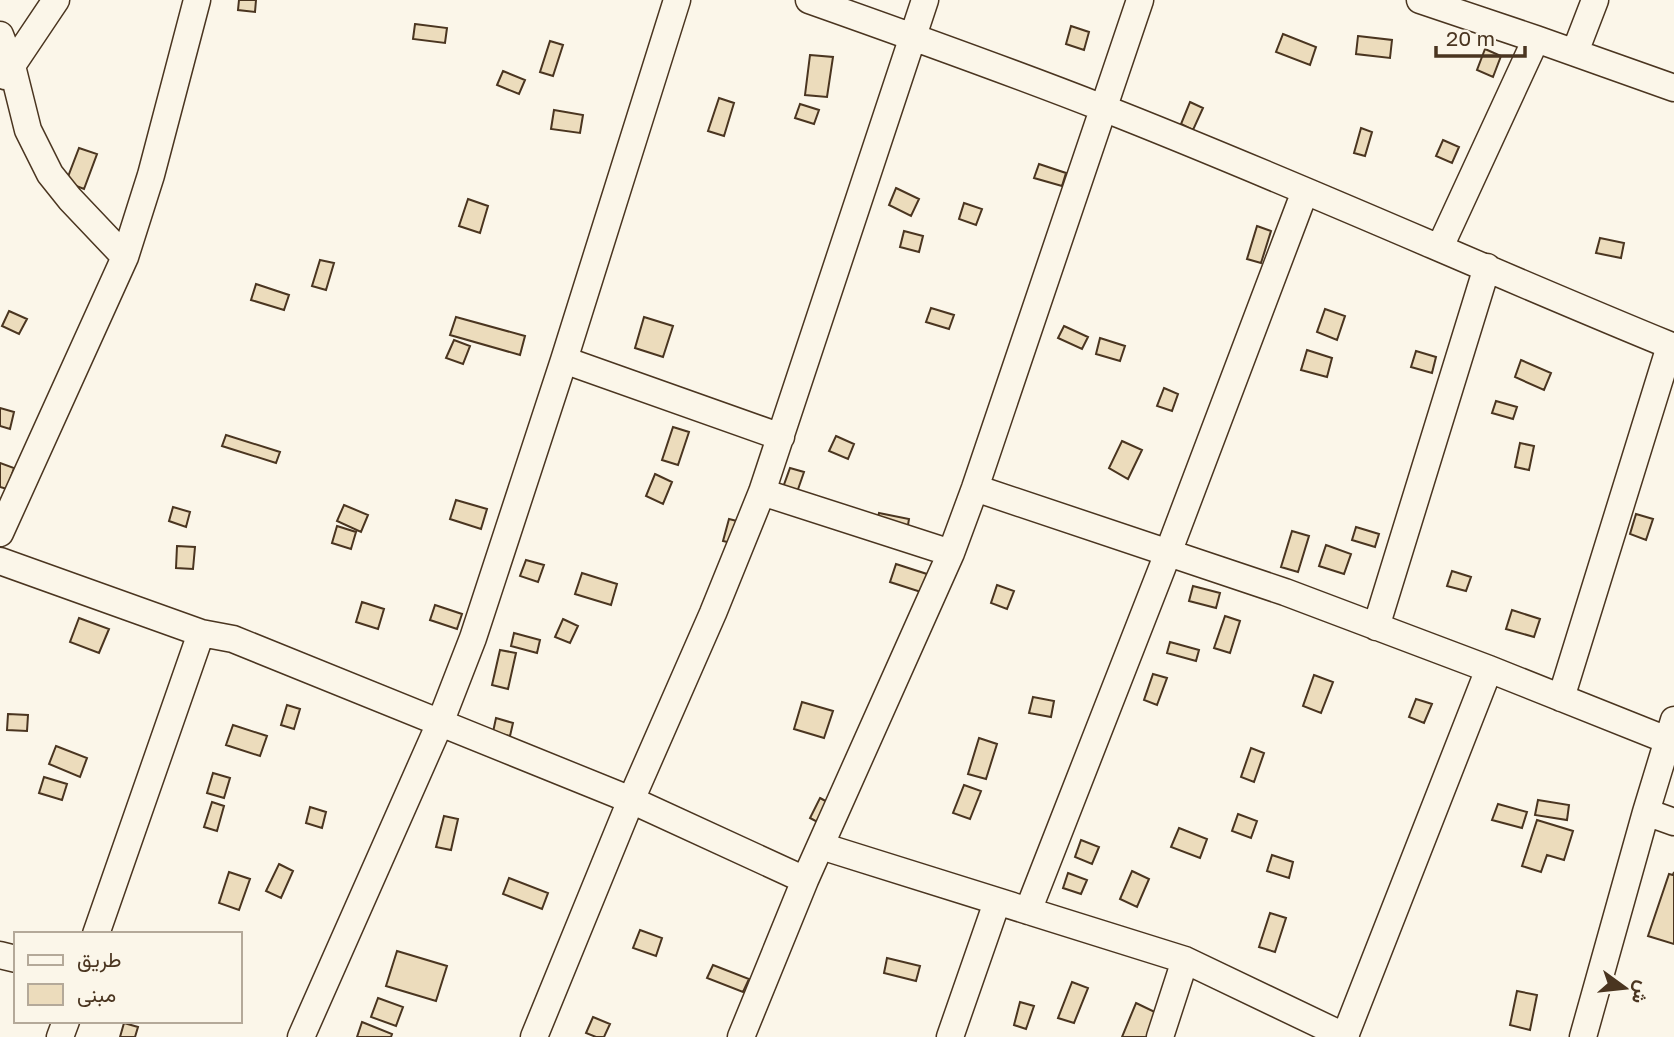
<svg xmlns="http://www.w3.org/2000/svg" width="1674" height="1037" viewBox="0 0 1674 1037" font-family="'Golos Text',Vazirmatn,sans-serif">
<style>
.building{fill:#ecdcbc;stroke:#4a3520;stroke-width:2}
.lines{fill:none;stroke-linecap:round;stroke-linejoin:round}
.street-casing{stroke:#4a3520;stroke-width:29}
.street{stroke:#fbf6e9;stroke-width:26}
</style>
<rect width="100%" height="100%" fill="#fbf6e9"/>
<path class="building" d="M 239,0 L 256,0 L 255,12 L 238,10 Z
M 415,24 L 447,28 L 445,43 L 413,39 Z
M 1071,26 L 1089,32 L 1084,50 L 1066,44 Z
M 1283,34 L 1316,47 L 1310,65 L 1276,52 Z
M 1358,36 L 1392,40 L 1390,58 L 1356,54 Z
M 550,41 L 563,45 L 553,76 L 540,72 Z
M 1485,49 L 1501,56 L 1493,77 L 1477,70 Z
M 810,55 L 833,57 L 827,97 L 805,95 Z
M 503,71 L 525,80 L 519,94 L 497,85 Z
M 719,98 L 734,103 L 724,136 L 708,131 Z
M 1190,102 L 1203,108 L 1193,130 L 1181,124 Z
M 800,104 L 819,110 L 814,124 L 795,118 Z
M 554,110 L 583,115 L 580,133 L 551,129 Z
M 1361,128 L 1372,132 L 1365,156 L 1354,153 Z
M 1443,140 L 1459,147 L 1452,163 L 1436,156 Z
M 79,148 L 97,154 L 84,189 L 66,182 Z
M 1039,164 L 1066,173 L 1062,186 L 1034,178 Z
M 896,188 L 919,199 L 911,216 L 889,205 Z
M 468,199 L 488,206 L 480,233 L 459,226 Z
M 964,203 L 982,209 L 976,225 L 959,219 Z
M 1257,226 L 1271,231 L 1261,263 L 1247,259 Z
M 904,231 L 923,236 L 919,252 L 900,247 Z
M 1600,238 L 1624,243 L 1621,258 L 1596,253 Z
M 320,260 L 334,263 L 326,290 L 312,286 Z
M 256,284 L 289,295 L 284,310 L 251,300 Z
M 931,308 L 954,315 L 949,329 L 926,322 Z
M 1325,309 L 1345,316 L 1337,340 L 1317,332 Z
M 9,311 L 27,319 L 19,334 L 2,326 Z
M 456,317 L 525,336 L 520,355 L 450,335 Z
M 644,317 L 673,326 L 663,357 L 635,348 Z
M 1064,326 L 1088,337 L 1082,349 L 1058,338 Z
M 1100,338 L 1125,346 L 1120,361 L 1096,354 Z
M 454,340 L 470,346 L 463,364 L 446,358 Z
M 1307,350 L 1332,358 L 1327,377 L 1301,370 Z
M 1416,351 L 1436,357 L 1432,373 L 1411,367 Z
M 1521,360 L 1551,373 L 1544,390 L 1515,377 Z
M 1164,388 L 1178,394 L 1172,411 L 1157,406 Z
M 1496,401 L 1517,407 L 1513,419 L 1492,413 Z
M 0,408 L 14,412 L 10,429 L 0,426 Z
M 673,427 L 689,432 L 678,465 L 662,460 Z
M 226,435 L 280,452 L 276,463 L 222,446 Z
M 836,436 L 854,444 L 848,459 L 829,451 Z
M 1122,441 L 1142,450 L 1128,479 L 1109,468 Z
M 1520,443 L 1534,446 L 1529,470 L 1515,467 Z
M 0,463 L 14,468 L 7,489 L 0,487 Z
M 790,468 L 804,472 L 795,498 L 781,493 Z
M 655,474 L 672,482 L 663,504 L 646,496 Z
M 456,500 L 487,509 L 481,529 L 450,519 Z
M 344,505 L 368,515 L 361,532 L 337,521 Z
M 173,507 L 190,512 L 186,527 L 169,521 Z
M 879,513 L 909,519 L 907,531 L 876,525 Z
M 1636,514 L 1653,519 L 1646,540 L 1630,534 Z
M 729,519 L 741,522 L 736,544 L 723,541 Z
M 337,526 L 356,532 L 351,549 L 332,543 Z
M 1356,527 L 1379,534 L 1375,547 L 1352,540 Z
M 1292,531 L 1309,536 L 1298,572 L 1281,567 Z
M 1326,545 L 1351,554 L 1344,574 L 1319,566 Z
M 177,546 L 195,547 L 193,569 L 176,568 Z
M 526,560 L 544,565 L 538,582 L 520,576 Z
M 896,564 L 930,575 L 924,593 L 890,582 Z
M 1452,571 L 1471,577 L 1466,591 L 1447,586 Z
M 582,573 L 617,584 L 611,605 L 575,594 Z
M 997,585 L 1014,591 L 1007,609 L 991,603 Z
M 1193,586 L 1220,593 L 1216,608 L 1189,601 Z
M 362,602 L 384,609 L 378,629 L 356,622 Z
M 435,605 L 462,614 L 457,629 L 430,620 Z
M 1512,610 L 1540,619 L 1534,637 L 1506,629 Z
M 1225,616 L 1240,621 L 1230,653 L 1214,648 Z
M 79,618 L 109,629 L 99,653 L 70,642 Z
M 563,619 L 578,626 L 570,643 L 555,637 Z
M 514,633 L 540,640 L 537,653 L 511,646 Z
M 1170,642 L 1199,650 L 1196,661 L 1167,653 Z
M 500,650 L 516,653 L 508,689 L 492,685 Z
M 1153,674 L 1167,678 L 1157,705 L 1144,700 Z
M 1314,675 L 1333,682 L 1321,713 L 1303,706 Z
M 1033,697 L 1054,701 L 1051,717 L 1029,713 Z
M 1416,699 L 1432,704 L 1424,723 L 1409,717 Z
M 802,702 L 833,711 L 824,738 L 794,729 Z
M 287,705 L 300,709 L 294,729 L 281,725 Z
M 8,714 L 28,715 L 27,731 L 7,730 Z
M 496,718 L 513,723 L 510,736 L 493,732 Z
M 233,725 L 267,736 L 260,756 L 226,745 Z
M 979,738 L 997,744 L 986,779 L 968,774 Z
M 56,746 L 87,758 L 80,777 L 49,764 Z
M 1251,748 L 1264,753 L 1254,782 L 1241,777 Z
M 213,773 L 230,778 L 224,798 L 207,793 Z
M 44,777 L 67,784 L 62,800 L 39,793 Z
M 964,785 L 981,791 L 970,819 L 953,813 Z
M 820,798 L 833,805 L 823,825 L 810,818 Z
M 1538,800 L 1569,805 L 1567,820 L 1535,815 Z
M 212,802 L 224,806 L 217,831 L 204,827 Z
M 1498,804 L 1527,812 L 1522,828 L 1492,820 Z
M 310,807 L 326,812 L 322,828 L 306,823 Z
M 1238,814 L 1257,821 L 1251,838 L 1232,831 Z
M 444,816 L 458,819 L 451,850 L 436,847 Z
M 1537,820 L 1573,831 L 1564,860 L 1547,855 L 1541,872 L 1522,866 Z
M 1179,828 L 1207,839 L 1200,858 L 1171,847 Z
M 1081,840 L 1099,847 L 1092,864 L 1075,857 Z
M 1272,855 L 1293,862 L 1289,878 L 1267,871 Z
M 279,864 L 293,871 L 281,898 L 266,891 Z
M 1132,871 L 1149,879 L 1137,907 L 1120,899 Z
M 229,872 L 250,879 L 239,910 L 219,903 Z
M 1674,872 L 1674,944 L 1648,936 L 1669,874 L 1673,875 Z
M 1068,873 L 1087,880 L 1081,894 L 1063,888 Z
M 509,878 L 548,893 L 542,909 L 503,894 Z
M 1270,913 L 1286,918 L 1275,952 L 1259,947 Z
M 640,930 L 662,938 L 656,956 L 633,948 Z
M 397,951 L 447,966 L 436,1001 L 386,986 Z
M 887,958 L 920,966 L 916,981 L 884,973 Z
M 713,965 L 749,979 L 743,992 L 707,978 Z
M 1072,982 L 1088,988 L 1074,1023 L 1058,1018 Z
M 1517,991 L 1537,995 L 1530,1030 L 1510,1025 Z
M 378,998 L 403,1007 L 396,1026 L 371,1017 Z
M 1020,1002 L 1034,1006 L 1026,1029 L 1014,1025 Z
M 1136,1003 L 1159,1014 L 1149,1037 L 1122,1037 Z
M 593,1017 L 610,1024 L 604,1037 L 596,1037 L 586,1033 Z
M 362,1022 L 392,1034 L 391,1037 L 357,1037 Z
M 124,1023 L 138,1027 L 135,1037 L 120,1037 Z"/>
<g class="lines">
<g class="street-casing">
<path id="street" d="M 809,0 C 908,35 1006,70 1103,108 C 1295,183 1483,269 1674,347
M 1420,0 L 1536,39 L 1674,88
M 0,35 L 12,66 L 28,130 L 50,174 L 70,199 L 125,257
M 1575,52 L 1595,0
M 5,76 L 56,0
M 1440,247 L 1536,39
M 564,360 L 781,437
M 975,488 L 1285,592 L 1489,669 L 1667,740
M 762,492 L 951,553
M 0,533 L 125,257 L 151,175 L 197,0
M 0,561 L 201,633 L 233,639 L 631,800 L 805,880
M 1376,627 L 1487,267
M 1561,698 L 1670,346
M 1646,812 L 1674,822
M 821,846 L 1185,960 L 1346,1037
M 1028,911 L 1168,553 L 1305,191
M 96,934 L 201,633
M 0,955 L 16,959
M 1345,1036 L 1489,669
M 60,1037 L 66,1021
M 301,1037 L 440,723 L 473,638 L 564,360 L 677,0
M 534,1037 L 631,800 L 713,613 L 762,492 L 925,0
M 741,1037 L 805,880 L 951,553 L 975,488 L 1140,0
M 950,1037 L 997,902
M 1160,1037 L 1185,960
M 1583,1037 L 1646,812 L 1674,720"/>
</g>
<use href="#street" class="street"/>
</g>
<rect x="14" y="932" width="228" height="91" fill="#fbf6e9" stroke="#b4a999" stroke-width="2"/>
<rect x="28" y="955" width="35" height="10" fill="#fbf6e9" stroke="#b4a999" stroke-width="2"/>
<text x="77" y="967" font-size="21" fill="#4a3520">طريق</text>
<rect x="28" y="984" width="35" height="21" fill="#ecdcbc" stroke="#b4a999" stroke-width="2"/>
<text x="77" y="1002" font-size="21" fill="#4a3520">مبنى</text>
<g transform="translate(1625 988) rotate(105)" stroke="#fbf6e9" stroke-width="5" paint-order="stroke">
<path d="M0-5L12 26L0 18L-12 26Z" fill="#4a3520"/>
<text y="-10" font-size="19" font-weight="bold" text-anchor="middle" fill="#4a3520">ش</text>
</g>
<path d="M1436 46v10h89v-10" fill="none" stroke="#4a3520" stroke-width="3.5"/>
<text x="1446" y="46" font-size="21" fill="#4a3520" stroke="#fbf6e9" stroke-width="5" paint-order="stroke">20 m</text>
</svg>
